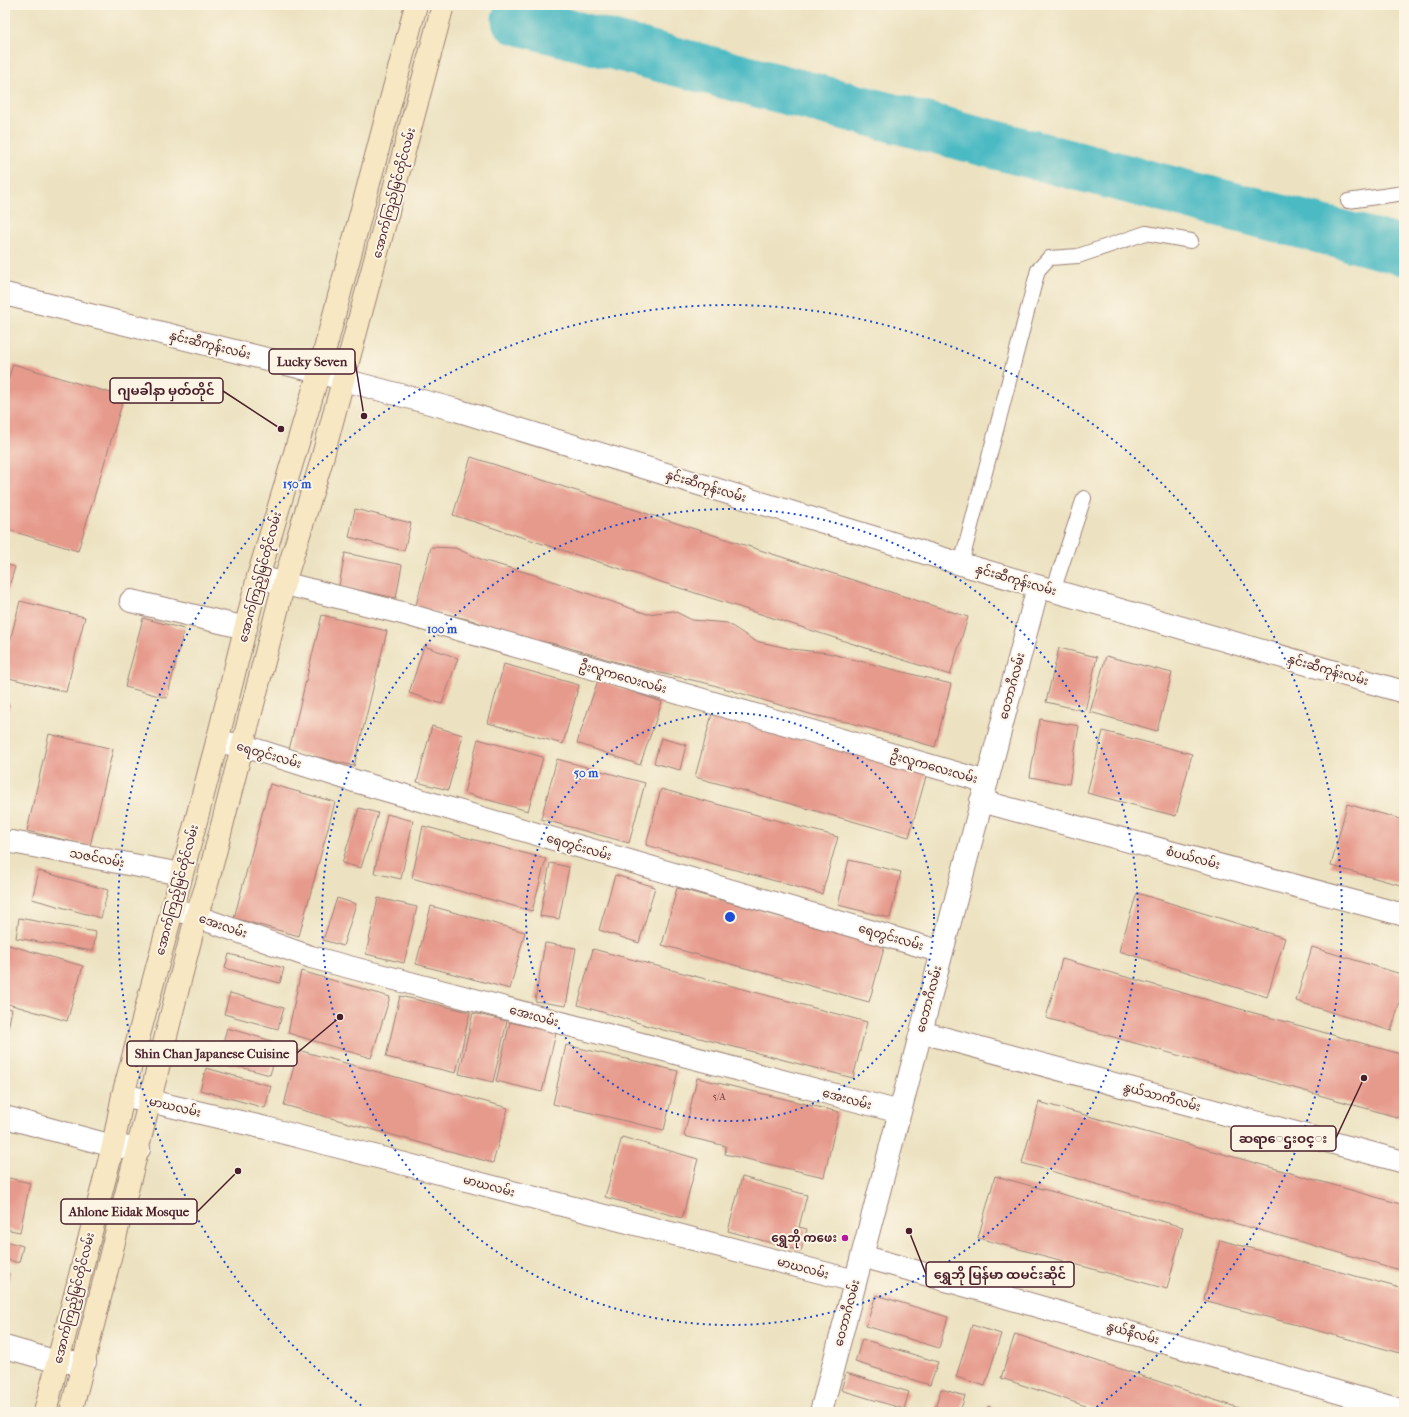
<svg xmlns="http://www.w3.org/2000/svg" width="1409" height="1417" viewBox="0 0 1409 1417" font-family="'IM FELL French Canon','Noto Sans Myanmar',serif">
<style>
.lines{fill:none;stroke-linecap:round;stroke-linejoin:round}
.river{stroke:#4cbac3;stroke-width:49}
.building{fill:#e69a8c}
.service-casing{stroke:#9b8076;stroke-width:16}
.minor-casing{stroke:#9b8076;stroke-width:24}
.tertiary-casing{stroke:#9b8076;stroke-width:24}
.secondary-casing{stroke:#9b8076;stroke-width:24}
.service{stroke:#fff;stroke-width:14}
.minor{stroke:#fff;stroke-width:22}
.tertiary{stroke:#fff;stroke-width:22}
.secondary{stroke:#f7e8c3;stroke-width:22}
.ring{fill:none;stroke:#1d4ed8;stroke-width:2;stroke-dasharray:2 4}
.poi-dot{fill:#b5179e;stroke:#fcf5e5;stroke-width:1.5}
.labels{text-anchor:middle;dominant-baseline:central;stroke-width:4;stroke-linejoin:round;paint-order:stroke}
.number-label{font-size:10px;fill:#713e43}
.street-label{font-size:12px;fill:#4a1f2b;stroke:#fcf5e5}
.poi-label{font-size:12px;font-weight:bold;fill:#4a1f2b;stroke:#fcf5e5;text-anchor:end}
.centre{fill:#1d4ed8;stroke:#fcf5e5;stroke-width:2}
.ring-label{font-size:12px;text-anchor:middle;font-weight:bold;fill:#1d4ed8;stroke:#fcf5e5;stroke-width:4;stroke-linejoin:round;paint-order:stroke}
.leader{fill:none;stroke:#4a1f2b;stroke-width:1.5}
.callout-dot{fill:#4a1f2b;stroke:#fcf5e5;stroke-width:1.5}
.callout{fill:#fcf5e5;stroke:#4a1f2b;stroke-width:1.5}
.callout-label{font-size:13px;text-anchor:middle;font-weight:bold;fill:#4a1f2b}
</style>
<rect width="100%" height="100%" fill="#fcf5e5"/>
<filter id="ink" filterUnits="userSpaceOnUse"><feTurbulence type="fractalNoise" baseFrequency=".025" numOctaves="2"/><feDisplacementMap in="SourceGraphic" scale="8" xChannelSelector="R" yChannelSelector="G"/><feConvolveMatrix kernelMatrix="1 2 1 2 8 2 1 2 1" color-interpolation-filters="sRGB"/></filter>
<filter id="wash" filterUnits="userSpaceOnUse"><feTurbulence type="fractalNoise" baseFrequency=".012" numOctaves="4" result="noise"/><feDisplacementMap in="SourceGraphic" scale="16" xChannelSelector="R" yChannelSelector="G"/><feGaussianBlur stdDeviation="0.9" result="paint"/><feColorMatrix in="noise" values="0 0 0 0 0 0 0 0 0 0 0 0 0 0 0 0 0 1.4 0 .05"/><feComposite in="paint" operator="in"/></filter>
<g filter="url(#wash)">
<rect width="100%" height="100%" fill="#ece2c1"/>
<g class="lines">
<path class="river" d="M 516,20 L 1404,251"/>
</g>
<g id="blocks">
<path class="building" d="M 13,364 L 124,397 L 78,551 L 5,529 L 5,390 Z
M 471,457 L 968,617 L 950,675 L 453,515 Z
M 355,509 L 411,523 L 404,551 L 349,537 Z
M 431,547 L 455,548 L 485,561 L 535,575 L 647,614 L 674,611 L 692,620 L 727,623 L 755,641 L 792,649 L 828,653 L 951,684 L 935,747 L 851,723 L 813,715 L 710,684 L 633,667 L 560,645 L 519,637 L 471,620 L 433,611 L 415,609 Z
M 345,553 L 402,565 L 396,598 L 339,586 Z
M 5,564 L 15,567 L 5,600 Z
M 20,601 L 85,617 L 66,692 L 5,677 L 5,661 Z
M 322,615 L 387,631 L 354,766 L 289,750 Z
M 143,618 L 184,629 L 167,698 L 125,687 Z
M 424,646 L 458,658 L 442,704 L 409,693 Z
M 1059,648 L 1097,657 L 1085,711 L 1046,702 Z
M 1106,656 L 1172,673 L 1157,731 L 1090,712 Z
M 504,664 L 579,685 L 563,744 L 488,723 Z
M 598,680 L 662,702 L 640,765 L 577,743 Z
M 5,703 L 9,704 L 6,721 L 5,721 Z
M 712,714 L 927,773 L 909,837 L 695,777 Z
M 1040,719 L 1079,726 L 1069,784 L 1030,777 Z
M 432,726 L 463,735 L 448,790 L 417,782 Z
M 1103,731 L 1192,754 L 1176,816 L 1087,793 Z
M 49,734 L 113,749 L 90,846 L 27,831 Z
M 661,738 L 686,745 L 680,770 L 654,763 Z
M 478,739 L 543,757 L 528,811 L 464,793 Z
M 557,759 L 645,783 L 629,843 L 541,819 Z
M 270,784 L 335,802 L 299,936 L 234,918 Z
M 661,789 L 838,837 L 822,894 L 646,845 Z
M 1347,804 L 1404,820 L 1404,886 L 1331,866 Z
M 359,808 L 378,813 L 361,868 L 342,863 Z
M 387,814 L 413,821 L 401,879 L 374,873 Z
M 423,826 L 546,859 L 532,911 L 412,878 Z
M 849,860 L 901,872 L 890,918 L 838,905 Z
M 550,863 L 569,867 L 559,919 L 540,916 Z
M 39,871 L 108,890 L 101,918 L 32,899 Z
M 615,875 L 655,887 L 639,943 L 599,930 Z
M 677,888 L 885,945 L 869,1002 L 662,945 Z
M 1137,893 L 1285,938 L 1267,997 L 1119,951 Z
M 337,898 L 356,904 L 343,946 L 323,940 Z
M 378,898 L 417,907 L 404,963 L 366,954 Z
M 431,906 L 525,932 L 510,989 L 416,964 Z
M 19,918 L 96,932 L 93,951 L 16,938 Z
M 545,943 L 576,948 L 566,1006 L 535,1001 Z
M 5,944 L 83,966 L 67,1021 L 5,1003 Z
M 1312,947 L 1404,975 L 1404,989 L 1391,1031 L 1296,1001 Z
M 593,949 L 867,1022 L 853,1078 L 700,1038 L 663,1030 L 578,1005 Z
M 229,954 L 284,968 L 280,983 L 225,968 Z
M 1062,959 L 1404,1055 L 1404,1119 L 1046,1018 Z
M 301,971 L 390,997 L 371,1058 L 288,1033 Z
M 230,993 L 284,1008 L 278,1029 L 224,1014 Z
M 400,996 L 470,1012 L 456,1073 L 386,1057 Z
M 5,1008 L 12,1009 L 6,1039 L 5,1039 Z
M 473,1013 L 507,1021 L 493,1082 L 459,1074 Z
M 510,1022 L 556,1033 L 542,1092 L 496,1081 Z
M 227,1028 L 279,1043 L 270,1075 L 218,1061 Z
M 566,1045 L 678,1071 L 664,1130 L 553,1104 Z
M 298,1050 L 508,1108 L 493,1163 L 284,1105 Z
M 206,1068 L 271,1086 L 265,1108 L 200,1090 Z
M 697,1078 L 839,1112 L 824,1177 L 725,1154 L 726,1146 L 684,1136 Z
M 1039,1102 L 1404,1205 L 1404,1271 L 1022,1163 Z
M 622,1137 L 698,1159 L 682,1218 L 605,1197 Z
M 995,1176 L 1183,1227 L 1167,1289 L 978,1238 Z
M 5,1177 L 30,1183 L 20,1232 L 5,1229 Z
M 742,1177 L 807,1195 L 799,1227 L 807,1229 L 801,1251 L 728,1231 Z
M 1220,1240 L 1404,1289 L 1404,1354 L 1204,1300 Z
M 5,1241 L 23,1246 L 19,1263 L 5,1259 Z
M 5,1272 L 9,1273 L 6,1293 L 5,1293 Z
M 876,1295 L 948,1317 L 939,1348 L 866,1326 Z
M 972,1325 L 1001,1334 L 985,1386 L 956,1377 Z
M 1015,1334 L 1251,1412 L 1104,1412 L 1001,1378 Z
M 862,1339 L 938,1362 L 930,1385 L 855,1362 Z
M 846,1373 L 909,1392 L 904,1409 L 841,1390 Z
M 941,1389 L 965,1396 L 960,1412 L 934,1412 Z
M 988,1406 L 1005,1412 L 987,1412 Z"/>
</g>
</g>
<g filter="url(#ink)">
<use href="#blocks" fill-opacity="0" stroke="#9b8076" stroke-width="1"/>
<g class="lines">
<g class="service-casing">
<path id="service" d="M 1348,201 L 1404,193
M 961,564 L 1038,270 L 1049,258 L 1078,256 L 1146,233 L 1191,241
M 1053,591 L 1084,498"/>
</g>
<g class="minor-casing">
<path id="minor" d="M 258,577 L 402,613 L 987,782
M 131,601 L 246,628
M 217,742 L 241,745 L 358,782 L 942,952
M 981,801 L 1404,915
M 12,842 L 181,874
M 172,908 L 311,957 L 900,1112
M 921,1032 L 1404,1162
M 123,1095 L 266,1128 L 855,1281
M 5,1117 L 113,1146 L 139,1149
M 862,1256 L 1404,1411
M 5,1347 L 58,1362 L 85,1362
M 821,1412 L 1038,587"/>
</g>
<g class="tertiary-casing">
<path id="tertiary" d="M 5,294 L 319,372 L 344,380 L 456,410 L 961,564 L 1404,692"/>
</g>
<g class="secondary-casing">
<path id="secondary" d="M 45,1412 L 113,1146 L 123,1095 L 217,742 L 258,577 L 319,372 L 416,5
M 71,1412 L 196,917 L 207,884 L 284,583 L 321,463 L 443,5"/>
</g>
<use href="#service" class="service"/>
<use href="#minor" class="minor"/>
<use href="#tertiary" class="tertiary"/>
<use href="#secondary" class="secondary"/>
</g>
</g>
<g class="ring">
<circle cx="730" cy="917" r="204"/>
<circle cx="730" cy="917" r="408"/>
<path d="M366 1409A612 612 0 1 1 1094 1409"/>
</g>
<circle class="poi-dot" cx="845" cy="1238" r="4"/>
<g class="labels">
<g class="number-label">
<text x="719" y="1097">5/A</text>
</g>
<g class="street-label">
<text transform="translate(394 193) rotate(-75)">အောက်ကြည်မြင်တိုင်လမ်း</text>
<text transform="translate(210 345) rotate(14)">နှင်းဆီကုန်းလမ်း</text>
<text transform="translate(706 486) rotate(17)">နှင်းဆီကုန်းလမ်း</text>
<text transform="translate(260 577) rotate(-75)">အောက်ကြည့်မြင်တိုင်လမ်း</text>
<text transform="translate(1016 580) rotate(16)">နှင်းဆီကုန်းလမ်း</text>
<text transform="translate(1328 670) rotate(16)">နှင်းဆီကုန်းလမ်း</text>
<text transform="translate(623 677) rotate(16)">ဦးလူကလေးလမ်း</text>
<text transform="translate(1012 686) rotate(-75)">ဝေဘာဂီလမ်း</text>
<text transform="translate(269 755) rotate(16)">ရေတွင်းလမ်း</text>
<text transform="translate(934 767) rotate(16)">ဦးလူကလေးလမ်း</text>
<text transform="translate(579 847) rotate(16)">ရေတွင်းလမ်း</text>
<text transform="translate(97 858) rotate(11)">သဇင်လမ်း</text>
<text transform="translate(1193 858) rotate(15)">စံပယ်လမ်း</text>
<text transform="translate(177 890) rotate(-75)">အောက်ကြည့်မြင်တိုင်လမ်း</text>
<text transform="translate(223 926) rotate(19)">အေးလမ်း</text>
<text transform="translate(891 937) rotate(16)">ရေတွင်းလမ်း</text>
<text transform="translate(929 999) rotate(-75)">ဝေဘာဂီလမ်း</text>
<text transform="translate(534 1016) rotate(15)">အေးလမ်း</text>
<text transform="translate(1162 1097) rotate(15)">နွယ်သာကီလမ်း</text>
<text transform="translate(847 1099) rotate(15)">အေးလမ်း</text>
<text transform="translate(175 1107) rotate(13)">မာဃလမ်း</text>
<text transform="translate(489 1186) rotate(15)">မာဃလမ်း</text>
<text transform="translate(803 1268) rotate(15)">မာဃလမ်း</text>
<text transform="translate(74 1298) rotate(-76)">အောက်ကြည့်မြင်တိုင်လမ်း</text>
<text transform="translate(847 1313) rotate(-75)">ဝေဘာဂီလမ်း</text>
<text transform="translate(1133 1333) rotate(16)">နွယ်နီလမ်း</text>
</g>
<g class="poi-label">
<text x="837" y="1238">ရွှေဘို ကဖေး</text>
</g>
</g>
<circle cx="730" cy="917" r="6" class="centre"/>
<g class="ring-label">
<text x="297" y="488">150 m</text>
<text x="442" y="633">100 m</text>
<text x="586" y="777">50 m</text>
</g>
<path class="leader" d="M364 416L355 361M281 429L223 391M340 1017L297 1053M1364 1078L1336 1138M238 1171L197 1212M909 1231L926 1274"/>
<g class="callout-dot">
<circle cx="364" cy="416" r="4"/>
<circle cx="281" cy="429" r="4"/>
<circle cx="340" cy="1017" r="4"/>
<circle cx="1364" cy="1078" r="4"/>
<circle cx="238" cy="1171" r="4"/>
<circle cx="909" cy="1231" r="4"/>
</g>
<g class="callout">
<rect x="269" y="349" width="86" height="25" rx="4"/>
<rect x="110" y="378" width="113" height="25" rx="4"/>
<rect x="127" y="1041" width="170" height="25" rx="4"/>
<rect x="1231" y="1126" width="105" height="25" rx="4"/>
<rect x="61" y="1199" width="136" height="25" rx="4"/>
<rect x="926" y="1262" width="148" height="25" rx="4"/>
</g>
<g class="callout-label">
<text x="312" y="366">Lucky Seven</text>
<text x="166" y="395">ဂျမခါနာ မှတ်တိုင်</text>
<text x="212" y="1058">Shin Chan Japanese Cuisine</text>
<text x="1283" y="1143">ဆရာေဌးဝင္း</text>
<text x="129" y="1216">Ahlone Eidak Mosque</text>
<text x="1000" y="1279">ရွှေဘို မြန်မာ ထမင်းဆိုင်</text>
</g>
<rect width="1409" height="1417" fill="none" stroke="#fcf5e5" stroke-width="20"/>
</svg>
